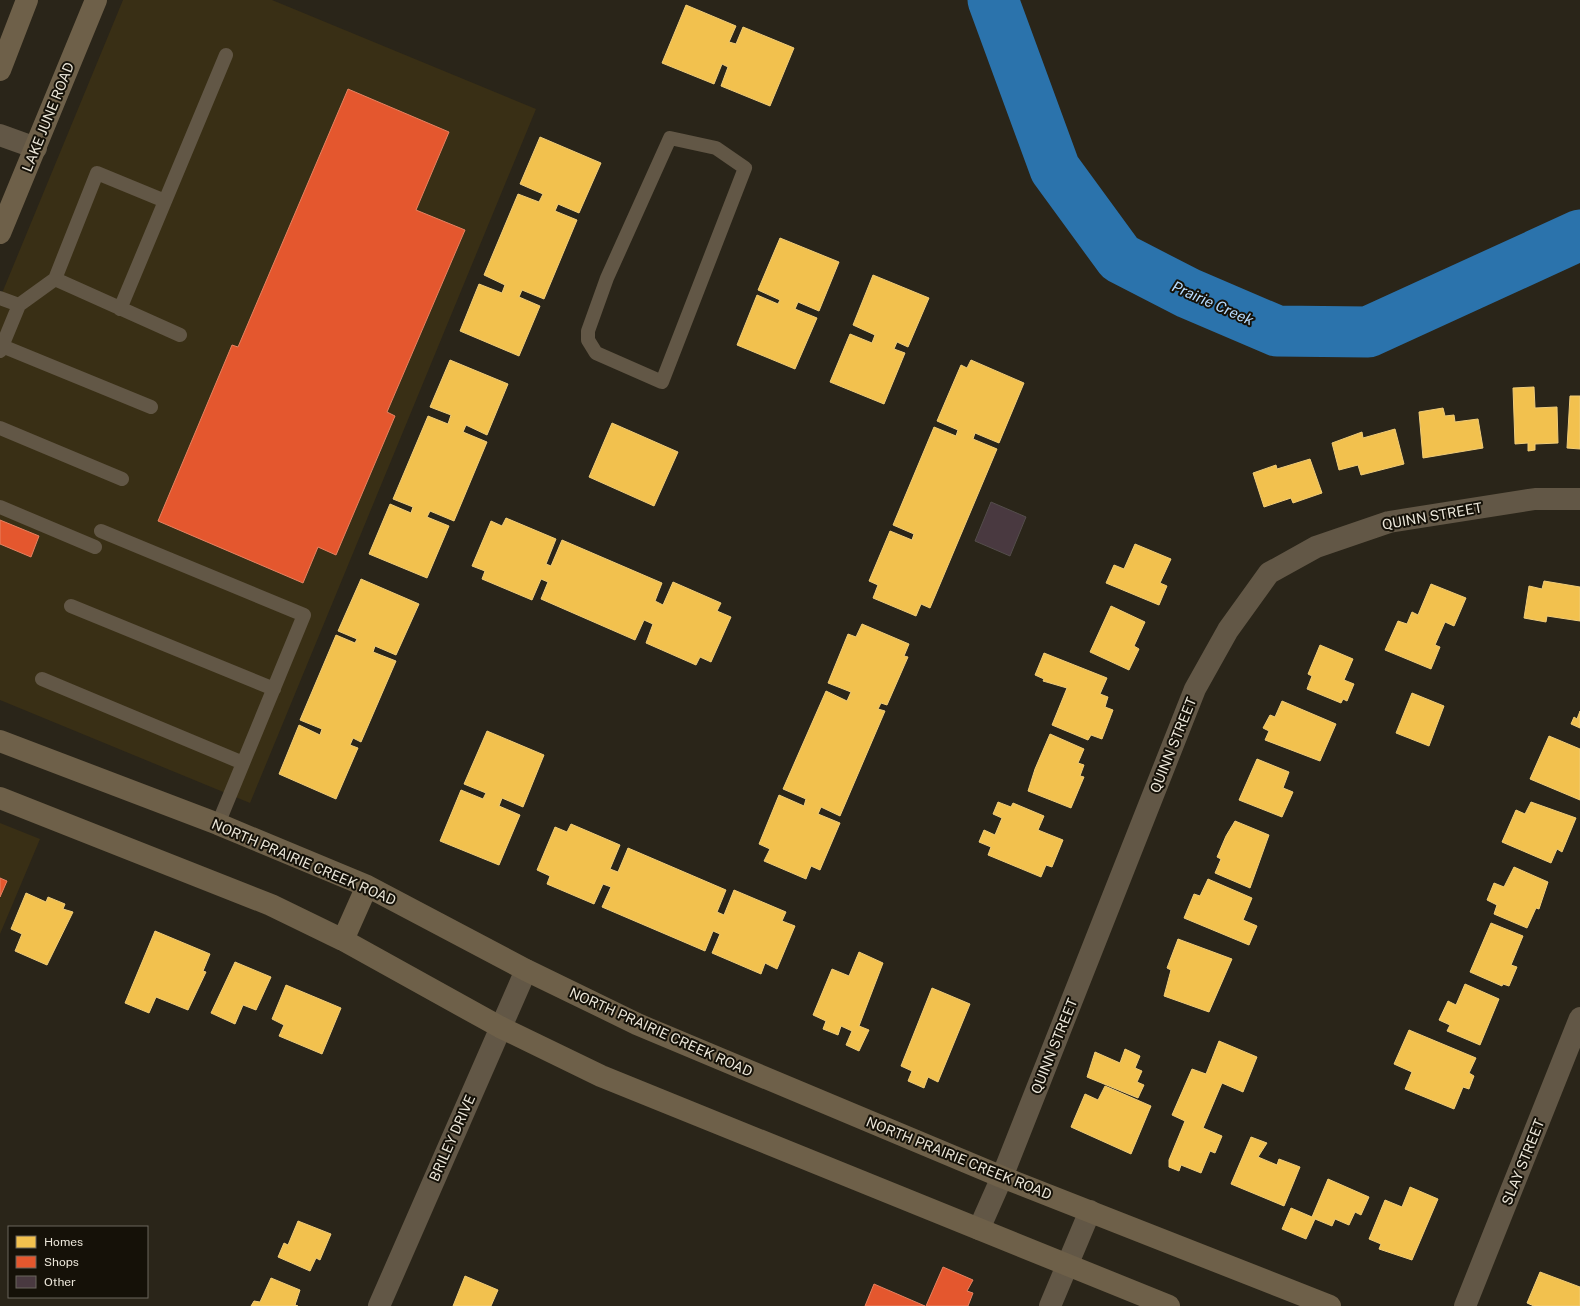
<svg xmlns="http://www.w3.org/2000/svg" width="1580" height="1306" viewBox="0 0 1580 1306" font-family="'Public Sans',sans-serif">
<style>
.built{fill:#392f15}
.homes{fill:#f2c14e;stroke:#f0cc78}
.shops{fill:#e4572e;stroke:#e68261}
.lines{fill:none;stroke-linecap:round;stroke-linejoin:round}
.river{stroke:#2b73ac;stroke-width:51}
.building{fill:#493940;stroke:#544d4b}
.lane{stroke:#625746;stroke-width:14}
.street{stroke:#625746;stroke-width:22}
.secondary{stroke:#6e6049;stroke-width:22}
.labels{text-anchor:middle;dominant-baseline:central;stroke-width:4;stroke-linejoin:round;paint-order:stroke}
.street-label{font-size:14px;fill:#ebe6d9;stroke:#151108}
.water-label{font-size:15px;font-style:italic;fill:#b7dcff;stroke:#151108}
</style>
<rect width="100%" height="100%" fill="#2a2519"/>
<path class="built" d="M 123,0 L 272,0 L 536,109 L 250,803 L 0,700 L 0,298 Z
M 0,823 L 40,839 L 0,934 Z"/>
<path class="homes" d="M 686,5 L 736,26 L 729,42 L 736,44 L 743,27 L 794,48 L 770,106 L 721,86 L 728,67 L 722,64 L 714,84 L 662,63 Z
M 540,137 L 601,163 L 579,213 L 558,204 L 555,211 L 577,220 L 544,299 L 522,290 L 519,297 L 540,306 L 519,356 L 460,331 L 479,284 L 502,293 L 505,285 L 484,275 L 518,194 L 539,202 L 543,194 L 520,184 Z
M 780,238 L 839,262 L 819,311 L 798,302 L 795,309 L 817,318 L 795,369 L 737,345 L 757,295 L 778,304 L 780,300 L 758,290 Z
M 873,275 L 929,298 L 908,347 L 897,342 L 894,349 L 905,353 L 884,404 L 830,382 L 850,334 L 872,343 L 875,335 L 853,325 Z
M 450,360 L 508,384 L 487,435 L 466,425 L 463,432 L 487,442 L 454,521 L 430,511 L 427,517 L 449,526 L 427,578 L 369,554 L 390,504 L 411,513 L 413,507 L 393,499 L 428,416 L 448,424 L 451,415 L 430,407 Z
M 971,360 L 1024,383 L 999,443 L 975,433 L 973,439 L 997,449 L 930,608 L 921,604 L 916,616 L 873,598 L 878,585 L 869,581 L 890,531 L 912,540 L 914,534 L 893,525 L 934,427 L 956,436 L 958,430 L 937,421 L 961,365 L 967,368 Z
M 1534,387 L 1535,408 L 1557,407 L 1558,443 L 1535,444 L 1535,450 L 1528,451 L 1528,443 L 1515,444 L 1513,388 Z
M 1570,396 L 1580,396 L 1580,449 L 1567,448 Z
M 1443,408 L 1445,416 L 1454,415 L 1455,422 L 1478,419 L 1483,448 L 1423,458 L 1419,412 Z
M 612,423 L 678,452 L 654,506 L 589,477 Z
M 1395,429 L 1404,464 L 1361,475 L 1358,465 L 1339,470 L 1332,443 L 1362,432 L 1363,438 Z
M 1310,459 L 1322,493 L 1293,503 L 1291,498 L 1264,507 L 1253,473 L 1276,465 L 1277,469 Z
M 506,518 L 556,539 L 546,564 L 551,566 L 562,540 L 662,583 L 655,601 L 663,605 L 673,582 L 721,603 L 717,611 L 731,617 L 711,662 L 700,657 L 696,665 L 646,643 L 653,624 L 644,620 L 635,640 L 541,599 L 548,582 L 541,579 L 532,600 L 482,579 L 485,571 L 472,566 L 491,521 L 502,526 Z
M 1135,544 L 1171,559 L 1160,583 L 1167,586 L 1159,605 L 1106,583 L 1114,565 L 1124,569 Z
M 361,579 L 419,604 L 396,655 L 375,646 L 373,652 L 396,661 L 361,742 L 353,738 L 350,745 L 358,748 L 336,799 L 279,774 L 299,725 L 320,735 L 322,729 L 300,720 L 336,635 L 355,643 L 357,639 L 338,631 Z
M 1544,581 L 1580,587 L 1580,621 L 1547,616 L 1546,622 L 1524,618 L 1529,586 L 1542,589 Z
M 1431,584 L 1466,598 L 1454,626 L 1445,622 L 1435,645 L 1440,647 L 1431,669 L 1385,650 L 1398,621 L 1407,624 L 1412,612 L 1418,615 Z
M 1111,606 L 1145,622 L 1134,646 L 1139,649 L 1129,670 L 1090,652 Z
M 862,624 L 909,644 L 904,656 L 908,657 L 887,705 L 881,703 L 878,709 L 885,711 L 840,816 L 821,807 L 818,814 L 840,823 L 820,870 L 811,866 L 806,879 L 764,861 L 770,849 L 759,844 L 779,795 L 804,806 L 806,799 L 783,789 L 826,691 L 847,701 L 851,692 L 828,683 L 848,634 L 856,637 Z
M 1320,645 L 1353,659 L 1344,680 L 1354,684 L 1347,701 L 1343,699 L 1341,703 L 1307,689 L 1312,676 L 1308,674 Z
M 1044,653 L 1107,678 L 1100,694 L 1108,697 L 1105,707 L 1113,710 L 1102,739 L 1091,735 L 1088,740 L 1052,725 L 1067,688 L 1043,681 L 1044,679 L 1035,675 Z
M 1412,693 L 1444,706 L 1429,746 L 1396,733 Z
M 1282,701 L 1336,724 L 1320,761 L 1265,740 L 1269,731 L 1263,728 L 1270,715 L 1275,717 Z
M 1580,711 L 1580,728 L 1571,724 L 1574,717 L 1577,719 Z
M 487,731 L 544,755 L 523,807 L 502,798 L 499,806 L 520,815 L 499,865 L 440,841 L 461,790 L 483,799 L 486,793 L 464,784 Z
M 1050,734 L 1084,749 L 1078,763 L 1084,765 L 1080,776 L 1084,777 L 1071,808 L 1028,791 L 1035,769 Z
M 1549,736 L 1580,749 L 1580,800 L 1530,779 Z
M 1257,759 L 1289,772 L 1283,788 L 1293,792 L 1282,817 L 1239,800 Z
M 998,802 L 1011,807 L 1013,803 L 1044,816 L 1038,830 L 1063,840 L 1052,867 L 1046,865 L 1041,877 L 988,855 L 991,847 L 979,842 L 984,830 L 995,835 L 1002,818 L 993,814 Z
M 1531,802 L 1576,818 L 1562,852 L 1557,849 L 1551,863 L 1502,842 L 1516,810 L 1525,814 Z
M 1235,821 L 1269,835 L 1250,888 L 1215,873 L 1221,859 L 1217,857 L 1226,836 Z
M 571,824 L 620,845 L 610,869 L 618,872 L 628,848 L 726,890 L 717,912 L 724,915 L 734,890 L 786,912 L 782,921 L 795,926 L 777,969 L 765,963 L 761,974 L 712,953 L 720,934 L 713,931 L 705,951 L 602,907 L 611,887 L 603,884 L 594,904 L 547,884 L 550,876 L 537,870 L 555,827 L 567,832 Z
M 1514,867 L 1548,882 L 1539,909 L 1536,908 L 1527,928 L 1494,914 L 1497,905 L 1487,900 L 1494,883 L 1504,887 Z
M 1208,879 L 1252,898 L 1243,920 L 1257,926 L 1249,945 L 1184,918 L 1194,894 L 1200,896 Z
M 26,893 L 46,902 L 48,897 L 65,904 L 63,909 L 73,912 L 47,965 L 15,951 L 22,934 L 11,929 Z
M 1491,923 L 1523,936 L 1511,965 L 1517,967 L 1509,986 L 1503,984 L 1502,986 L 1470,972 Z
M 155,931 L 210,954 L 203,971 L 206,972 L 188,1010 L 156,997 L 149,1013 L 125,1003 Z
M 1178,939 L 1232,959 L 1209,1012 L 1164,996 L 1171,970 L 1167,968 Z
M 859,952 L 883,963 L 859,1026 L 869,1030 L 859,1051 L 846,1045 L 852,1031 L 841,1026 L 838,1035 L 823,1029 L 826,1021 L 813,1015 L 832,969 L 849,976 Z
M 235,962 L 271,977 L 256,1010 L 243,1005 L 235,1024 L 211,1013 Z
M 1465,984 L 1499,999 L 1480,1045 L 1447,1031 L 1450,1025 L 1439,1020 L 1448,1001 L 1456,1005 Z
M 286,985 L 341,1008 L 322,1054 L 279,1036 L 284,1025 L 272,1019 Z
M 932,988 L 970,1004 L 938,1082 L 928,1077 L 924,1088 L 908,1081 L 912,1071 L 901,1066 Z
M 1409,1030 L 1476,1058 L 1469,1073 L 1474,1076 L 1469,1089 L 1463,1087 L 1454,1109 L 1405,1089 L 1412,1072 L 1394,1064 Z
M 1219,1041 L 1257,1057 L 1243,1092 L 1222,1083 L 1203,1128 L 1222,1136 L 1215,1153 L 1210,1151 L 1201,1173 L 1181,1165 L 1179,1171 L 1169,1167 L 1169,1160 L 1185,1121 L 1172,1115 L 1192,1069 L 1206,1074 Z
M 1125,1049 L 1140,1056 L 1135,1068 L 1142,1071 L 1137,1082 L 1144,1085 L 1138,1098 L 1087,1077 L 1095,1052 L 1120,1063 Z
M 1105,1086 L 1151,1106 L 1131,1154 L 1071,1127 L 1085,1094 L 1098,1100 Z
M 1251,1137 L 1267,1143 L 1258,1157 L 1277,1165 L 1279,1159 L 1300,1167 L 1284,1206 L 1231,1184 Z
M 1328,1179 L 1369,1197 L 1361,1215 L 1355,1212 L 1349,1225 L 1335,1219 L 1332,1226 L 1315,1219 L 1306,1239 L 1282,1229 L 1291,1208 L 1312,1217 Z
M 1410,1187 L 1438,1199 L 1412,1260 L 1379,1249 L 1381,1244 L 1369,1239 L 1385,1200 L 1402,1207 Z
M 298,1221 L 331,1234 L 320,1260 L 316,1258 L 310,1271 L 278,1257 L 284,1243 L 288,1245 Z
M 1540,1272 L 1580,1287 L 1580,1306 L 1534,1306 L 1527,1303 Z
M 465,1276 L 498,1290 L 491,1306 L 453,1306 Z
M 271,1278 L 300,1290 L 295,1305 L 298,1306 L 251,1306 L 254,1301 L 260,1302 Z"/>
<path class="shops" d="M 348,89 L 449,132 L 416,210 L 465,230 L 387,412 L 395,416 L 336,555 L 318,547 L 303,583 L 158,521 L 232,345 L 238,347 Z
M 0,520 L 39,536 L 31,557 L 0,544 Z
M 0,878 L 7,881 L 0,897 Z
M 943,1267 L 973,1280 L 967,1291 L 973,1293 L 968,1306 L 926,1306 Z
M 874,1284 L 925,1306 L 865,1306 Z"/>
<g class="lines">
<path class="river" d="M 993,0 L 1055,169 L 1120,258 L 1188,293 L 1277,331 L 1368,332 L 1580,235"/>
</g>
<path class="building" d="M 991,502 L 1026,517 L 1010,556 L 975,541 Z"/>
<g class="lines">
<path class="lane" d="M 670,138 L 716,148 L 745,168 L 662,382 L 596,353 L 588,340 L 588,331 L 607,278 Z
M 55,279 L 180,335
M 0,298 L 19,305
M 120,309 L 226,55
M 2,346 L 151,407
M 0,351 L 19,305 L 55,279 L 97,173 L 165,201
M 0,428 L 122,479
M 0,507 L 95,547
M 101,531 L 304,615 L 218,824
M 71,606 L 274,689
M 42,679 L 243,763"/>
<path class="street" d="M 0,135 L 36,148
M 979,1229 L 1002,1177 L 1195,689 L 1228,630 L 1269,573 L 1316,547 L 1389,522 L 1535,499 L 1580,499
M 379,1306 L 526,970
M 1050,1306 L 1090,1211
M 1465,1306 L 1580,1018"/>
<path class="secondary" d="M 0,70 L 27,0
M 0,233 L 96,0
M 0,741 L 218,824 L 367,886 L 526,970 L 637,1024 L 1002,1177 L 1330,1306
M 0,798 L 271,905 L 343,940 L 500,1027 L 601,1076 L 1169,1306
M 343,940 L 367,886"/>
</g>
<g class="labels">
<g class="street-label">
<text transform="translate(48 117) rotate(-68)">LAKE JUNE ROAD</text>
<text transform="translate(1432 516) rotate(-10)">QUINN STREET</text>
<text transform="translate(1173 745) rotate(-68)">QUINN STREET</text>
<text transform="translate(304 862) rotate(23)">NORTH PRAIRIE CREEK ROAD</text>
<text transform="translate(661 1032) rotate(24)">NORTH PRAIRIE CREEK ROAD</text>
<text transform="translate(1054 1046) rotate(-68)">QUINN STREET</text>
<text transform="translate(452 1138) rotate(-66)">BRILEY DRIVE</text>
<text transform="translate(959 1158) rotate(22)">NORTH PRAIRIE CREEK ROAD</text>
<text transform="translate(1523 1162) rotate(-68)">SLAY STREET</text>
</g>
<g class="water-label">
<text transform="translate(1213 303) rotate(24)">Prairie Creek</text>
</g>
</g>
<rect x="8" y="1226" width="140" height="72" fill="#151108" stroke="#6b665c"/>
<rect x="16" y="1236" width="20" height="12" fill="#f2c14e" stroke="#6b665c"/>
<text x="44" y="1246" font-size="12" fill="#ebe6d9">Homes</text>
<rect x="16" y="1256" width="20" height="12" fill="#e4572e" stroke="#6b665c"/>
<text x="44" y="1266" font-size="12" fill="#ebe6d9">Shops</text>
<rect x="16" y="1276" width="20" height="12" fill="#493940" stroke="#6b665c"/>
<text x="44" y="1286" font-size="12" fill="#ebe6d9">Other</text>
</svg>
